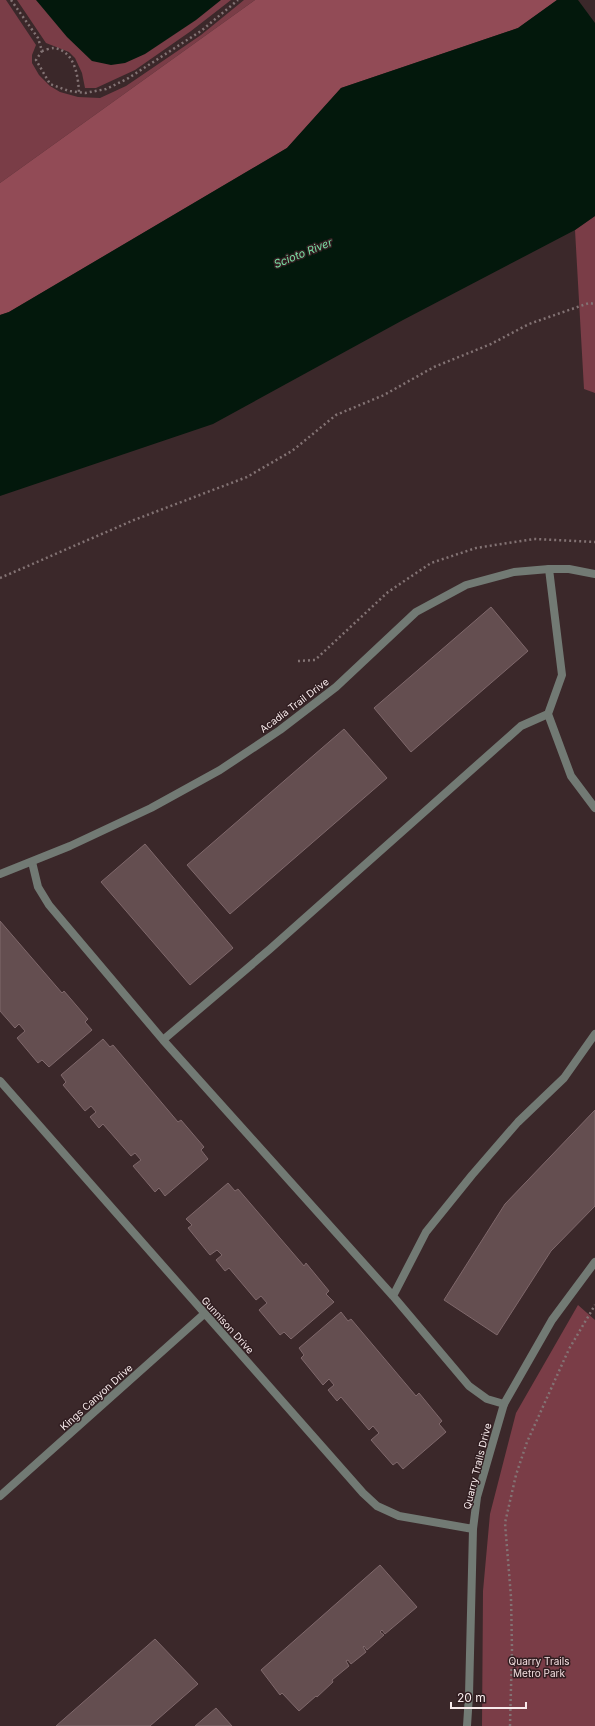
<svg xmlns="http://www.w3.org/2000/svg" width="595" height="1726" viewBox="0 0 595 1726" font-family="Inter,sans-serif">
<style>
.green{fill:#7a3d47}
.forest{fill:#924b56}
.water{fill:#03180c}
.pier{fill:#3b282a}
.building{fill:#644e50;stroke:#7f686b}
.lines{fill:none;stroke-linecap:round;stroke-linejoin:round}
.path{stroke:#837374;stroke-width:2.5;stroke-dasharray:2 3;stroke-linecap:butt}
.lane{stroke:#727a74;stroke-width:8}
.street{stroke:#727a74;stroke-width:8}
.labels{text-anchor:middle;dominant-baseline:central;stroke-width:3;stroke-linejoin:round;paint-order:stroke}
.street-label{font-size:10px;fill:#f8ebec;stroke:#311e21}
.park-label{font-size:10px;fill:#f3dddf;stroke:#311e21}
.water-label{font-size:11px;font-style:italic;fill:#7adca2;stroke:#311e21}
</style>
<rect width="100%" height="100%" fill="#3b282a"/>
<path class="green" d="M 0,0 L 6,0 L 36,45 L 32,55 L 32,63 L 39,75 L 50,86 L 60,92 L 78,97 L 100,98 L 126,86 L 201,35 L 244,0 L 255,0 L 0,183 Z
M 17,0 L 231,0 L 191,31 L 135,70 L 96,88 L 85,88 L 82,73 L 75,58 L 69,52 L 46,43 Z
M 595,216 L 595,393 L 584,389 L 575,230 Z
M 578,1305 L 595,1320 L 595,1726 L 482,1726 L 483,1591 L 490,1514 L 516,1413 Z"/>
<path class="forest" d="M 255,0 L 557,0 L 518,28 L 341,88 L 287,148 L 9,312 L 0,315 L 0,183 Z"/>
<path class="water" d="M 36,0 L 221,0 L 196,20 L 145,54 L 125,63 L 111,65 L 92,61 L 67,37 Z
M 557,0 L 595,0 L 595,216 L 575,230 L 403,320 L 213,424 L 0,496 L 0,315 L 9,312 L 287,148 L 341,88 L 518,28 Z"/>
<path class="pier" d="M 578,0 L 595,0 L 595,23 Z"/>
<path class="building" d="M 491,607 L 528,651 L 411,752 L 374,708 Z
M 344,729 L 387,778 L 230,914 L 187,865 Z
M 145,844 L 233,948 L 190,985 L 101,882 Z
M 0,921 L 62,993 L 64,991 L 88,1019 L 85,1022 L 92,1030 L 49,1067 L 42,1060 L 38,1063 L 17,1038 L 25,1031 L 19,1024 L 15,1028 L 0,1011 Z
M 103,1039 L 110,1047 L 113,1045 L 178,1122 L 181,1120 L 204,1147 L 201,1150 L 208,1159 L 165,1196 L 159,1188 L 155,1192 L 133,1166 L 141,1160 L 135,1153 L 131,1156 L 103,1124 L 99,1128 L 90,1117 L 96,1112 L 91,1106 L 85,1111 L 63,1085 L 66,1082 L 61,1075 Z
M 595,1110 L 595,1206 L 551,1251 L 497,1335 L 444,1300 L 505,1204 Z
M 228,1183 L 235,1191 L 238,1189 L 304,1266 L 306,1263 L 329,1291 L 326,1294 L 334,1302 L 291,1339 L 284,1332 L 280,1335 L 259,1310 L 267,1303 L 261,1296 L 256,1300 L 229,1268 L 225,1271 L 216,1260 L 222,1255 L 217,1250 L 210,1255 L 188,1228 L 192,1225 L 186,1219 Z
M 341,1312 L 348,1321 L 351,1319 L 416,1396 L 419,1393 L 442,1421 L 439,1424 L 446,1432 L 403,1469 L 397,1462 L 393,1465 L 371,1440 L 379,1433 L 373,1426 L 369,1430 L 341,1397 L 337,1401 L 328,1390 L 334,1385 L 329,1379 L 323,1385 L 301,1358 L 304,1355 L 299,1348 Z
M 380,1565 L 417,1607 L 385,1634 L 382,1630 L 380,1632 L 384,1635 L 367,1650 L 364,1646 L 363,1647 L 366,1652 L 351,1664 L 348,1660 L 346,1661 L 349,1666 L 332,1680 L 333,1682 L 317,1697 L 316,1696 L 299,1711 L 282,1693 L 280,1695 L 261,1670 Z
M 155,1639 L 198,1684 L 150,1726 L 56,1726 Z
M 216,1708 L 232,1726 L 195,1726 Z"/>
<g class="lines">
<path class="path" d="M 11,0 L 38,38 L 42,51 L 36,60 L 50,84 L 69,91 L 85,93 L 106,89 L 127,79 L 201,31 L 238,0
M 42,51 C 45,50 51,48 54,48 C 75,51 78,76 79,92
M 0,578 L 134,520 L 247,477 L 292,451 L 336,415 L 384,395 L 434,367 L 491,344 L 529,324 L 589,303 L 595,304
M 298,661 L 315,660 L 388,592 L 431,563 L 476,548 L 534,539 L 595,542
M 510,1726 L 512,1649 L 511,1597 L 505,1523 L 516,1475 L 527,1442 L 569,1349 L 595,1305"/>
<path class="lane" d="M 548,714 L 571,776 L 595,808
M 32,862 L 38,887 L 49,905 L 163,1040 L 393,1296 L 469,1386 L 487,1399 L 504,1404
M 163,1040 L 270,949 L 521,726 L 548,714 L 562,675 L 549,569
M 393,1296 L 426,1232 L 472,1175 L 518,1122 L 564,1078 L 595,1034"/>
<path class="street" d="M 0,874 L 70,846 L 151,808 L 220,770 L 280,730 L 336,687 L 416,612 L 466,585 L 514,572 L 549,569 L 569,569 L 595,574
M 0,1081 L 363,1493 L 377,1506 L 399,1516 L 473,1529
M 0,1496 L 204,1314
M 467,1726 L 469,1695 L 473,1529 L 477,1497 L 504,1404 L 552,1320 L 595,1262"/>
</g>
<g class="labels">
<g class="street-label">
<text transform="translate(294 705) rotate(-37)">Acadia Trail Drive</text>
<text transform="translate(228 1325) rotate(48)">Gunnison Drive</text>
<text transform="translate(96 1397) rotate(-42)">Kings Canyon Drive</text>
<text transform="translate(477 1466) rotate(-76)">Quarry Trails Drive</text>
</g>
<g class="park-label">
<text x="539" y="1661">Quarry Trails<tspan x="539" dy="12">Metro Park</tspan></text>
</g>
<g class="water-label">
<text transform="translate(303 253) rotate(-22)">Scioto River</text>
</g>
</g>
<path d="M451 1702v6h75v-6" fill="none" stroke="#f8ebec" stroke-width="2"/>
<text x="457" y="1702" font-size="12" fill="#f8ebec" stroke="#311e21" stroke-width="3" paint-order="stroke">20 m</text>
</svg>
